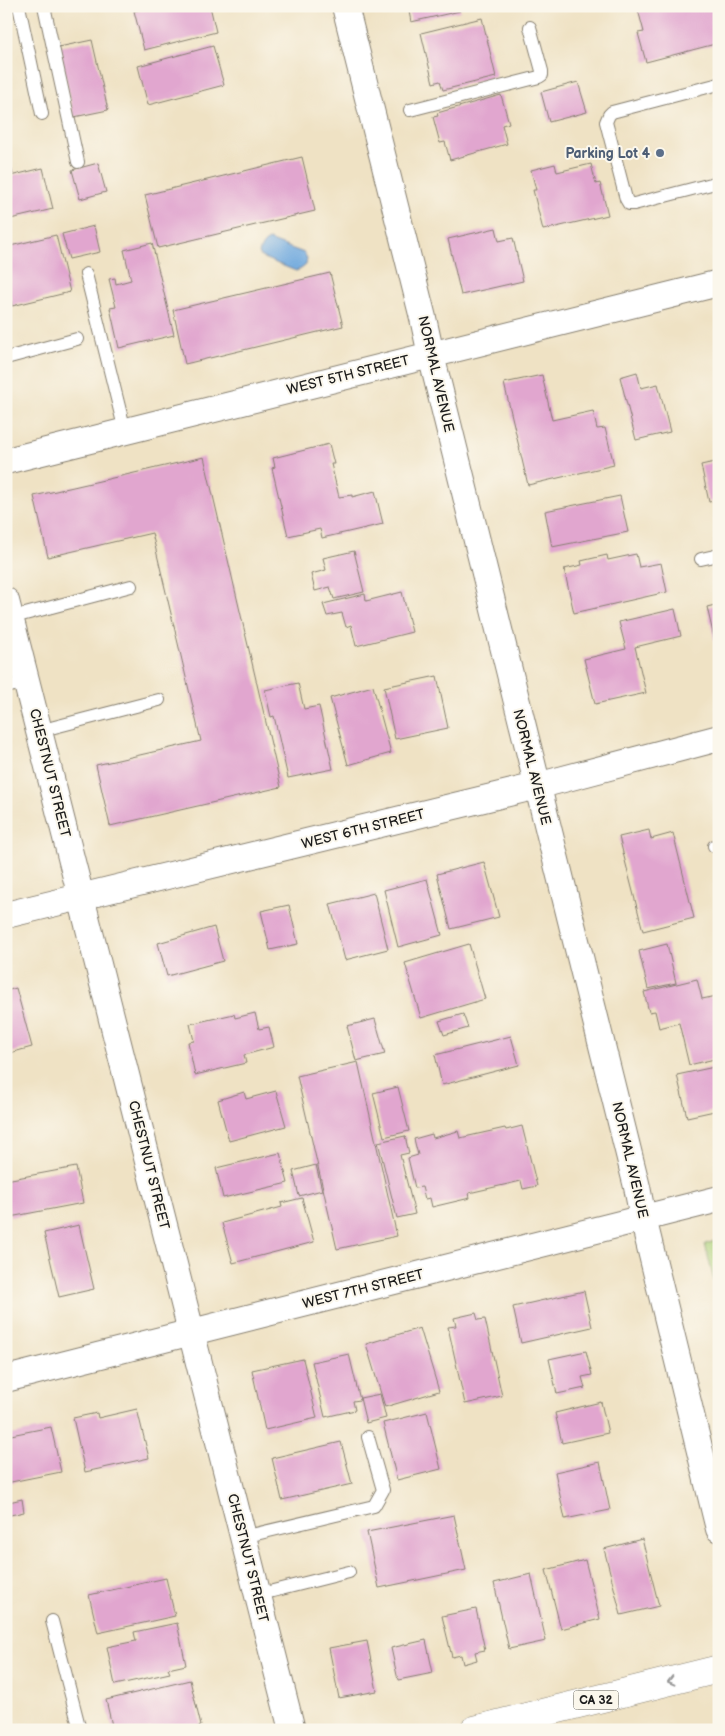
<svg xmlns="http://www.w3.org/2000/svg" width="725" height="1736" viewBox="0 0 725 1736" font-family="'Balsamiq Sans',sans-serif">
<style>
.green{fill:#afd27b;stroke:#66774c}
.water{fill:#6ea8de;stroke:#45627d}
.building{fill:#e1a6cf}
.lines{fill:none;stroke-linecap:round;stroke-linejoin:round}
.lane-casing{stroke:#867f70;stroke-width:14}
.street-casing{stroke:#867f70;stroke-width:28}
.primary-casing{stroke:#867f70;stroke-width:29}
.lane{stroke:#fff;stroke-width:12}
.street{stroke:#fff;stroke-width:26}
.primary{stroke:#fff;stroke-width:28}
.oneway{stroke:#999}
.service-dot{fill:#5c6f8a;stroke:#fbf7ec;stroke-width:2}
.labels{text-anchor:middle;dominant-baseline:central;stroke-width:4;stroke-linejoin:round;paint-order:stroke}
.shield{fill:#fbf7ec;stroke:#5f5e5a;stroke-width:1}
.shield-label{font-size:12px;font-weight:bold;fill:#1c1c1c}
.service-label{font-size:14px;font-weight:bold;fill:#4e5e75;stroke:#fbf7ec;text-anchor:end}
.street-label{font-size:14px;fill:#1c1c1c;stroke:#fbf7ec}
</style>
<rect width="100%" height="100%" fill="#fbf7ec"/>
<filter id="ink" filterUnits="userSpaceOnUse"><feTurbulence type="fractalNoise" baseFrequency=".02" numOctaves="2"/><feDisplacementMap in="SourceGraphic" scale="10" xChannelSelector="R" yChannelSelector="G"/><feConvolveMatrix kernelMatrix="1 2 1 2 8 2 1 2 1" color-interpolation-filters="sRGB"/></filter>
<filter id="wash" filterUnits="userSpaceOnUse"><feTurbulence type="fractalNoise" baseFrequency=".0096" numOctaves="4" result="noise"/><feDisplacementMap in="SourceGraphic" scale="20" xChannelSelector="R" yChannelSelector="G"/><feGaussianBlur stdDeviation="1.12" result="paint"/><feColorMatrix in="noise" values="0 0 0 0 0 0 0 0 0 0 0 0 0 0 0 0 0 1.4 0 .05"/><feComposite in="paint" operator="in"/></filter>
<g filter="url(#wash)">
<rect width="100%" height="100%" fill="#efe2c4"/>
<path class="green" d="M 719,1240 L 719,1301 L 705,1244 Z"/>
<path class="water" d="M 269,240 L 304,253 L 307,258 L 306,265 L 301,269 L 296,271 L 261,257 L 259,253 C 261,247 263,243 269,240 Z"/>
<g id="blocks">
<path class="building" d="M 152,6 L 210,6 L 216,32 L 144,50 L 134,11 Z
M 408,6 L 459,6 L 460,11 L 411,22 Z
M 637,6 L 719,6 L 719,43 L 646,62 L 638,33 L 644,32 Z
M 482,18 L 496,77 L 443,90 L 440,81 L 433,83 L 421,33 Z
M 92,40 L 108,110 L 74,117 L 59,47 Z
M 213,46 L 224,85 L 148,105 L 138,66 Z
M 578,82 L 587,112 L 549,122 L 541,92 Z
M 501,95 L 509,123 L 502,125 L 507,144 L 450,160 L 445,142 L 440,143 L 433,117 L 438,116 L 437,113 Z
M 6,150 L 13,174 L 6,175 Z
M 302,157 L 315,211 L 158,248 L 145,195 Z
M 98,163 L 106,192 L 80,199 L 72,170 Z
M 555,164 L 557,172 L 591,164 L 596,184 L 600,183 L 608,215 L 543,230 L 533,190 L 536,190 L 531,170 Z
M 43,168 L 53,209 L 6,220 L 6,177 Z
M 94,226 L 100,252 L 69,259 L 62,234 Z
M 496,228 L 499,241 L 513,238 L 523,281 L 461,295 L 448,239 Z
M 56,235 L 70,292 L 12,306 L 6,281 L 6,247 Z
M 152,243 L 174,335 L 119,348 L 110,308 L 116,307 L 109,279 L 115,278 L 116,284 L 131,280 L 124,250 Z
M 330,273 L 343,326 L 185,364 L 173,310 Z
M 637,372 L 641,388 L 658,384 L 670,432 L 636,440 L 620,377 Z
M 542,375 L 552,420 L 593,411 L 597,429 L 605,428 L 614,465 L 528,485 L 504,383 Z
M 329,444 L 334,464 L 331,464 L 339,497 L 352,495 L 352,497 L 375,491 L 383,524 L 322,538 L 320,529 L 288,536 L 272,468 L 275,467 L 273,458 Z
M 204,457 L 281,787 L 110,826 L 96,765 L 201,741 L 152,533 L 48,557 L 34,496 Z
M 719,461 L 719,500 L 709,502 L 701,465 Z
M 620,496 L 628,532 L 552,547 L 545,511 Z
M 354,551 L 364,592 L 334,599 L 330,587 L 315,591 L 311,574 L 326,570 L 323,558 Z
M 636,554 L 639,567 L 661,563 L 667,592 L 574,613 L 564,569 L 582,565 L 581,561 L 607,555 L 608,560 Z
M 402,592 L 412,632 L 356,646 L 351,625 L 346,627 L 342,613 L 327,616 L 323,604 L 365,594 L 366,601 Z
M 719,604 L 719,654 L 718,655 L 707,607 Z
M 675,609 L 681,636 L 635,647 L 646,693 L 595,704 L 584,659 L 626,649 L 619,622 Z
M 437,676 L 448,728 L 395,739 L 384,687 Z
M 298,683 L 304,709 L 319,706 L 333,769 L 288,778 L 274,716 L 271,717 L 265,690 Z
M 373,686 L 391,753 L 348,765 L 330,698 Z
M 649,830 L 651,839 L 673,833 L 694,918 L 643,931 L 619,837 Z
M 484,862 L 499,917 L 451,929 L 437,874 Z
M 427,879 L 442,935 L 398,947 L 384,890 Z
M 374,893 L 388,949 L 345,960 L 330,904 Z
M 289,905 L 298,944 L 270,950 L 261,911 Z
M 214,927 L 223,961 L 167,976 L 158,943 Z
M 469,944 L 485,999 L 421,1018 L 405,963 Z
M 667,944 L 676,983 L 648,989 L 639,951 Z
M 697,979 L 702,999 L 717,996 L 719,1003 L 719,1058 L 689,1065 L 679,1023 L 659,1028 L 655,1011 L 649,1012 L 644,992 Z
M 16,988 L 32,1047 L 6,1054 L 6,991 Z
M 255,1013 L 259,1029 L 269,1027 L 274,1047 L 244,1055 L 246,1063 L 195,1075 L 188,1042 L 194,1041 L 190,1024 L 234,1014 L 235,1018 Z
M 463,1014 L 468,1028 L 444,1035 L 439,1021 Z
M 375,1019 L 385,1054 L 356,1061 L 347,1026 Z
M 511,1036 L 519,1065 L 442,1085 L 435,1055 Z
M 358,1062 L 397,1236 L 337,1249 L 297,1076 Z
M 719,1066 L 719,1110 L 687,1117 L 677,1075 Z
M 398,1087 L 409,1131 L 384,1137 L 373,1093 Z
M 276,1091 L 286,1126 L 229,1141 L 218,1100 L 244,1092 L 246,1099 Z
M 522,1126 L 537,1186 L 523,1189 L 521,1181 L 469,1193 L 470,1198 L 432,1207 L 430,1198 L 425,1199 L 422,1187 L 415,1188 L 408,1158 L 418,1155 L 414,1139 L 432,1134 L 433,1138 L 458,1131 L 460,1138 L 505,1128 L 506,1130 Z
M 405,1136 L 409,1153 L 400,1155 L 415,1214 L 397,1218 L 378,1142 Z
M 280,1153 L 288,1183 L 223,1198 L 216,1168 Z
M 316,1165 L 322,1190 L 299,1196 L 293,1171 Z
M 76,1167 L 83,1203 L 10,1217 L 6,1201 L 6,1180 Z
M 302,1198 L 314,1242 L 233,1263 L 222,1223 L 282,1207 L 281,1203 Z
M 79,1225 L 94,1289 L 59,1297 L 44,1233 Z
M 584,1291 L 592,1327 L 521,1343 L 513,1307 Z
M 476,1313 L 478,1320 L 485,1319 L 502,1396 L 465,1404 L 448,1327 L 456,1326 L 454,1318 Z
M 420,1328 L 439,1391 L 385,1407 L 366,1344 Z
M 586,1351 L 592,1375 L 582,1377 L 585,1388 L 557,1394 L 549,1359 Z
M 349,1354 L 360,1400 L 353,1401 L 355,1410 L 325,1417 L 312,1362 Z
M 303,1359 L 317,1418 L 265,1430 L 252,1370 Z
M 380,1394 L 386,1418 L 366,1423 L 360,1398 Z
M 601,1402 L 608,1433 L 562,1443 L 555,1413 Z
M 137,1409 L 149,1458 L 85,1472 L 73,1418 L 97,1413 L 98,1418 Z
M 427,1412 L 441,1469 L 397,1480 L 383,1423 Z
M 51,1427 L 61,1472 L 6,1483 L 6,1436 Z
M 341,1442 L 352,1484 L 282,1500 L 272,1458 Z
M 600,1462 L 610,1510 L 565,1519 L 555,1472 Z
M 6,1495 L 9,1502 L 22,1499 L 24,1512 L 6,1516 Z
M 454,1515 L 466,1570 L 379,1588 L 367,1532 Z
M 642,1539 L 659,1606 L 621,1615 L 604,1549 Z
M 585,1560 L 600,1619 L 561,1629 L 546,1570 Z
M 531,1574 L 546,1641 L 509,1649 L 494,1583 Z
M 166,1578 L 175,1616 L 98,1633 L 89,1595 Z
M 476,1609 L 485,1650 L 475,1652 L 477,1660 L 463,1664 L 461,1655 L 452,1657 L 442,1616 Z
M 177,1623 L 186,1665 L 168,1669 L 170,1673 L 115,1685 L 107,1647 L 136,1641 L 134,1632 Z
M 426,1640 L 433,1673 L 398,1680 L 391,1648 Z
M 367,1641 L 377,1691 L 339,1698 L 329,1648 Z
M 190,1680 L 201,1726 L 188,1730 L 151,1730 L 151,1728 L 144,1730 L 113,1730 L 106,1700 Z"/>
</g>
</g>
<g filter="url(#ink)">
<use href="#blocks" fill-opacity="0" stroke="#867f70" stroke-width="1"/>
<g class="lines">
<g class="lane-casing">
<path id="lane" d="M 19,6 L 42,114
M 44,6 L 78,162
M 719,84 L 612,112 L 609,115 L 606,122 L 626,199 L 629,204 L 634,204 L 719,182
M 410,110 L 539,77 L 542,75 L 542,71 L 530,27
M 86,274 L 125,431
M 6,358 L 77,339
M 701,559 L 719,555
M 10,618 L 131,586
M 6,687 L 27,682
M 39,731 L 159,700
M 714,846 L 719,844
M 243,1537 L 374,1506 L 383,1490 L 368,1437
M 257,1595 L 349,1572
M 52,1621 L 80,1730"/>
</g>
<g class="street-casing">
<path id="street" d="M 345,6 L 423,318 L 431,355 L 637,1187 L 643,1218 L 719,1529
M 6,461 L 719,283
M 6,601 L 292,1730
M 6,915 L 537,786 L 719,738
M 6,1379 L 719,1199"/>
</g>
<g class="primary-casing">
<path id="primary" d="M 474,1730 L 719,1669"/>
</g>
<use href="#lane" class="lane"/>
<use href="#street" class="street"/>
<use href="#primary" class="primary"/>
</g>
<defs><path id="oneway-chevron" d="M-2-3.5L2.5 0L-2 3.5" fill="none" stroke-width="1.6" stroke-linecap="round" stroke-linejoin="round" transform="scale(1.25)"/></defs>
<use class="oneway" href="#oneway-chevron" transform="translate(671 1681) rotate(166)"/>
</g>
<circle class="service-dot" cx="660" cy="153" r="5"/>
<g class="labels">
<rect class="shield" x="573.5" y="1690.5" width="45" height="19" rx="4"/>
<g class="shield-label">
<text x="596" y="1700">CA 32</text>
</g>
<g class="service-label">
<text x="650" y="153">Parking Lot 4</text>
</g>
<g class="street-label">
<text transform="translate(436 374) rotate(77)">NORMAL AVENUE</text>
<text transform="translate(348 375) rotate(-14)">WEST 5TH STREET</text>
<text transform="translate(532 767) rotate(76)">NORMAL AVENUE</text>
<text transform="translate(50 773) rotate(76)">CHESTNUT STREET</text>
<text transform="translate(363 829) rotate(-14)">WEST 6TH STREET</text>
<text transform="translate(630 1160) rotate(77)">NORMAL AVENUE</text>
<text transform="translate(149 1165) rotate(76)">CHESTNUT STREET</text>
<text transform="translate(363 1289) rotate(-14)">WEST 7TH STREET</text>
<text transform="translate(248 1558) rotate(76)">CHESTNUT STREET</text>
</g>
</g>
<rect width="725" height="1736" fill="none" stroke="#fbf7ec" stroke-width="25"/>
</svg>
